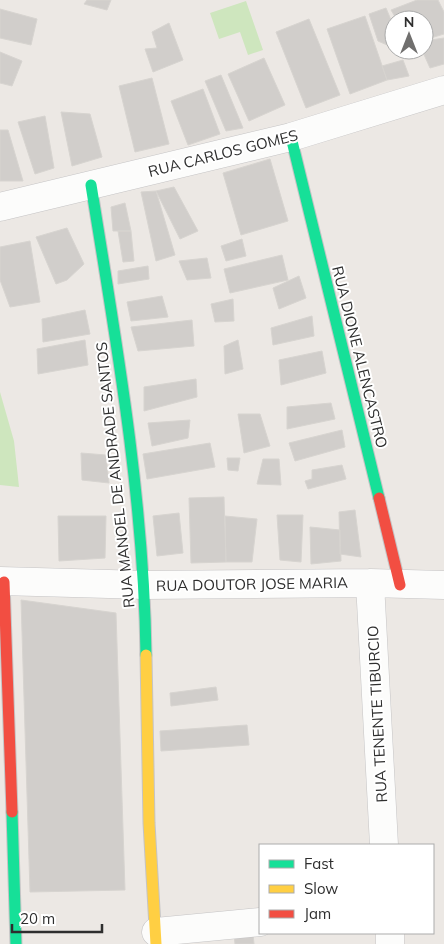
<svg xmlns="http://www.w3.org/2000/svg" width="444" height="944" viewBox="0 0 444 944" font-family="Mulish,sans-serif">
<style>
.green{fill:#cee6be}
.building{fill:#d1cecb;stroke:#d7d4d0}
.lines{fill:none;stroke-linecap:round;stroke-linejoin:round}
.street-casing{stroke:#c5c4c5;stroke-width:29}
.fast-casing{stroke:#c5c4c5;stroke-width:13}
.slow-casing{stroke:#c5c4c5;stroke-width:13}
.jam-casing{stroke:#c5c4c5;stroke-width:13}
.street{stroke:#fcfcfb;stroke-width:28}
.fast{stroke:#16e098;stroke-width:11}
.slow{stroke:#ffcf43;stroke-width:11}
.jam{stroke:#f24e42;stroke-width:11}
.labels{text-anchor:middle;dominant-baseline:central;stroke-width:4;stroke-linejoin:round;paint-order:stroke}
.street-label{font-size:15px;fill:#2e2e2e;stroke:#fff}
</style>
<rect width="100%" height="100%" fill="#ece8e4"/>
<path class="green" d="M 246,1 L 263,50 L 248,55 L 240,32 L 219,39 L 210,13 Z
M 0,392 L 14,441 L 19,487 L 0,485 Z"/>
<path class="building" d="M 87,0 L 111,0 L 107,10 L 84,4 Z
M 417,0 L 438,0 L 444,12 L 444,34 L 424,40 L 424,20 L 397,20 L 391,10 Z
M 386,8 L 394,27 L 394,48 L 378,41 L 369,14 Z
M 0,9 L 37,19 L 31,45 L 0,38 Z
M 365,16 L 387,80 L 350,94 L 327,29 Z
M 309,19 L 340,95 L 306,108 L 276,32 Z
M 169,23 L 183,60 L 153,72 L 145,49 L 157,48 L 152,32 Z
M 444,38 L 444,64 L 430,68 L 422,50 L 424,50 L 424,41 Z
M 0,52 L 22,61 L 12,86 L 0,83 Z
M 264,58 L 285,105 L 249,121 L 228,74 Z
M 403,60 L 409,76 L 387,80 L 382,66 Z
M 221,75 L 243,128 L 226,131 L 205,81 Z
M 152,78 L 169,144 L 135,152 L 119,86 Z
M 203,89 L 220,134 L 188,145 L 171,101 Z
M 61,112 L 90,114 L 102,157 L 72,166 Z
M 45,116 L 54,168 L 35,174 L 18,122 Z
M 0,130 L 8,130 L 23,181 L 0,181 Z
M 270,159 L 288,221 L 241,235 L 223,173 Z
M 174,187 L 198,231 L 180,239 L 156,191 Z
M 156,191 L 175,255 L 156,261 L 141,192 Z
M 125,203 L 131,231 L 113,231 L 111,207 Z
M 67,228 L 84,264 L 67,280 L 56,284 L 36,237 Z
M 118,231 L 131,231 L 134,261 L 123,262 Z
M 242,239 L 246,256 L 226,261 L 221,246 Z
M 30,241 L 40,302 L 10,307 L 0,280 L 0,247 Z
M 282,255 L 288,280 L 230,293 L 224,269 Z
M 207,258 L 211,278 L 187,280 L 179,261 Z
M 148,266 L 149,279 L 118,284 L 118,271 Z
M 299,276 L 306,298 L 279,309 L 273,288 Z
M 162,296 L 168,317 L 131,321 L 127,302 Z
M 233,299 L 234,321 L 215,322 L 211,304 Z
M 85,310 L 90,334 L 43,342 L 42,319 Z
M 312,316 L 314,336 L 273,345 L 271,328 Z
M 192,320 L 194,346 L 138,351 L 131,327 Z
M 85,340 L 88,365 L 38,374 L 37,349 Z
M 238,340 L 243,369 L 225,374 L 224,346 Z
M 322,351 L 326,373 L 281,385 L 279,360 Z
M 196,379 L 197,397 L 144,411 L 144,387 Z
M 331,403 L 335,419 L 287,429 L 287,407 Z
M 238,414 L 260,414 L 270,446 L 244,453 Z
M 190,420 L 188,438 L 152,446 L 148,423 Z
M 342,430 L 345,447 L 295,461 L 289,443 Z
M 210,443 L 215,467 L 147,479 L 143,454 Z
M 81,453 L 106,455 L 109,483 L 82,480 Z
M 227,458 L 240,458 L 238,471 L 228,470 Z
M 263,459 L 279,459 L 281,485 L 257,484 Z
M 342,465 L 346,479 L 308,489 L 305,481 L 312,479 L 312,470 Z
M 224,497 L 226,562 L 191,563 L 189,498 Z
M 355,510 L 361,557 L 340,554 L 339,512 Z
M 179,513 L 183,553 L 157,556 L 153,516 Z
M 277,515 L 303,515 L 301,562 L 280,560 Z
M 58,516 L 106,516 L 105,558 L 59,561 Z
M 225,516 L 257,519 L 252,562 L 226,562 Z
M 310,527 L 340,530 L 341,561 L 311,564 Z
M 21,600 L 116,613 L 125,890 L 30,892 Z
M 216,687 L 218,700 L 171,706 L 170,693 Z
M 247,725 L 249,745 L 161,751 L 160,731 Z
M 253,934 L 254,944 L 235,944 L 234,935 Z"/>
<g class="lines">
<g class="street-casing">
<path id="street" d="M 0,207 L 291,137 L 444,90
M 0,581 L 145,585 L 370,583 L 444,585
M 370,583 L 384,845
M 156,932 L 260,922
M 390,933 L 390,944"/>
</g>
<g class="fast-casing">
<path id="fast" d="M 291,137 L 379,498
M 91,185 C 116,340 144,498 146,655
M 12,812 L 16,944"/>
</g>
<g class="slow-casing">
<path id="slow" d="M 146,655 L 149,823 L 156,944"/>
</g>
<g class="jam-casing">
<path id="jam" d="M 379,498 L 400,585
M 4,582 L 12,812"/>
</g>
<use href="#street" class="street"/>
<use href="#fast" class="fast"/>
<use href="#slow" class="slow"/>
<use href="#jam" class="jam"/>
</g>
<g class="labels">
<g class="street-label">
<text transform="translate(223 153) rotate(-14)">RUA CARLOS GOMES</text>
<text transform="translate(360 357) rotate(76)">RUA DIONE ALENCASTRO</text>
<text transform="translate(115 475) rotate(-96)">RUA MANOEL DE ANDRADE SANTOS</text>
<text transform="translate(252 584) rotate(-1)">RUA DOUTOR JOSE MARIA</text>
<text transform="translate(377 714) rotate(-93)">RUA TENENTE TIBURCIO</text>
</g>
</g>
<rect x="259" y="844" width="175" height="90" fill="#ffffff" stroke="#ababab"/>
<rect x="269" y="860" width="25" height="8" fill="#16e098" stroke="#ababab"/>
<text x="304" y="869" font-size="15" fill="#2e2e2e">Fast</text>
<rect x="269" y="885" width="25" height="8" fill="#ffcf43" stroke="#ababab"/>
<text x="304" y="894" font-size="15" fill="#2e2e2e">Slow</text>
<rect x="269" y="910" width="25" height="8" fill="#f24e42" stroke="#ababab"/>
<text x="304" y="919" font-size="15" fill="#2e2e2e">Jam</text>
<g transform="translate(409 35)"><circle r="24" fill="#ffffff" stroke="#ababab"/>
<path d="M0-4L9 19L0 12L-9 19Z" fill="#706f6e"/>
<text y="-8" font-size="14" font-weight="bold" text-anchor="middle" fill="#2e2e2e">N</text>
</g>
<path d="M12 924v8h90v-8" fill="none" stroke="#2e2e2e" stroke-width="2.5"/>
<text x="20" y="924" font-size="15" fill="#2e2e2e" stroke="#ffffff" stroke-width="4" paint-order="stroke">20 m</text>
</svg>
